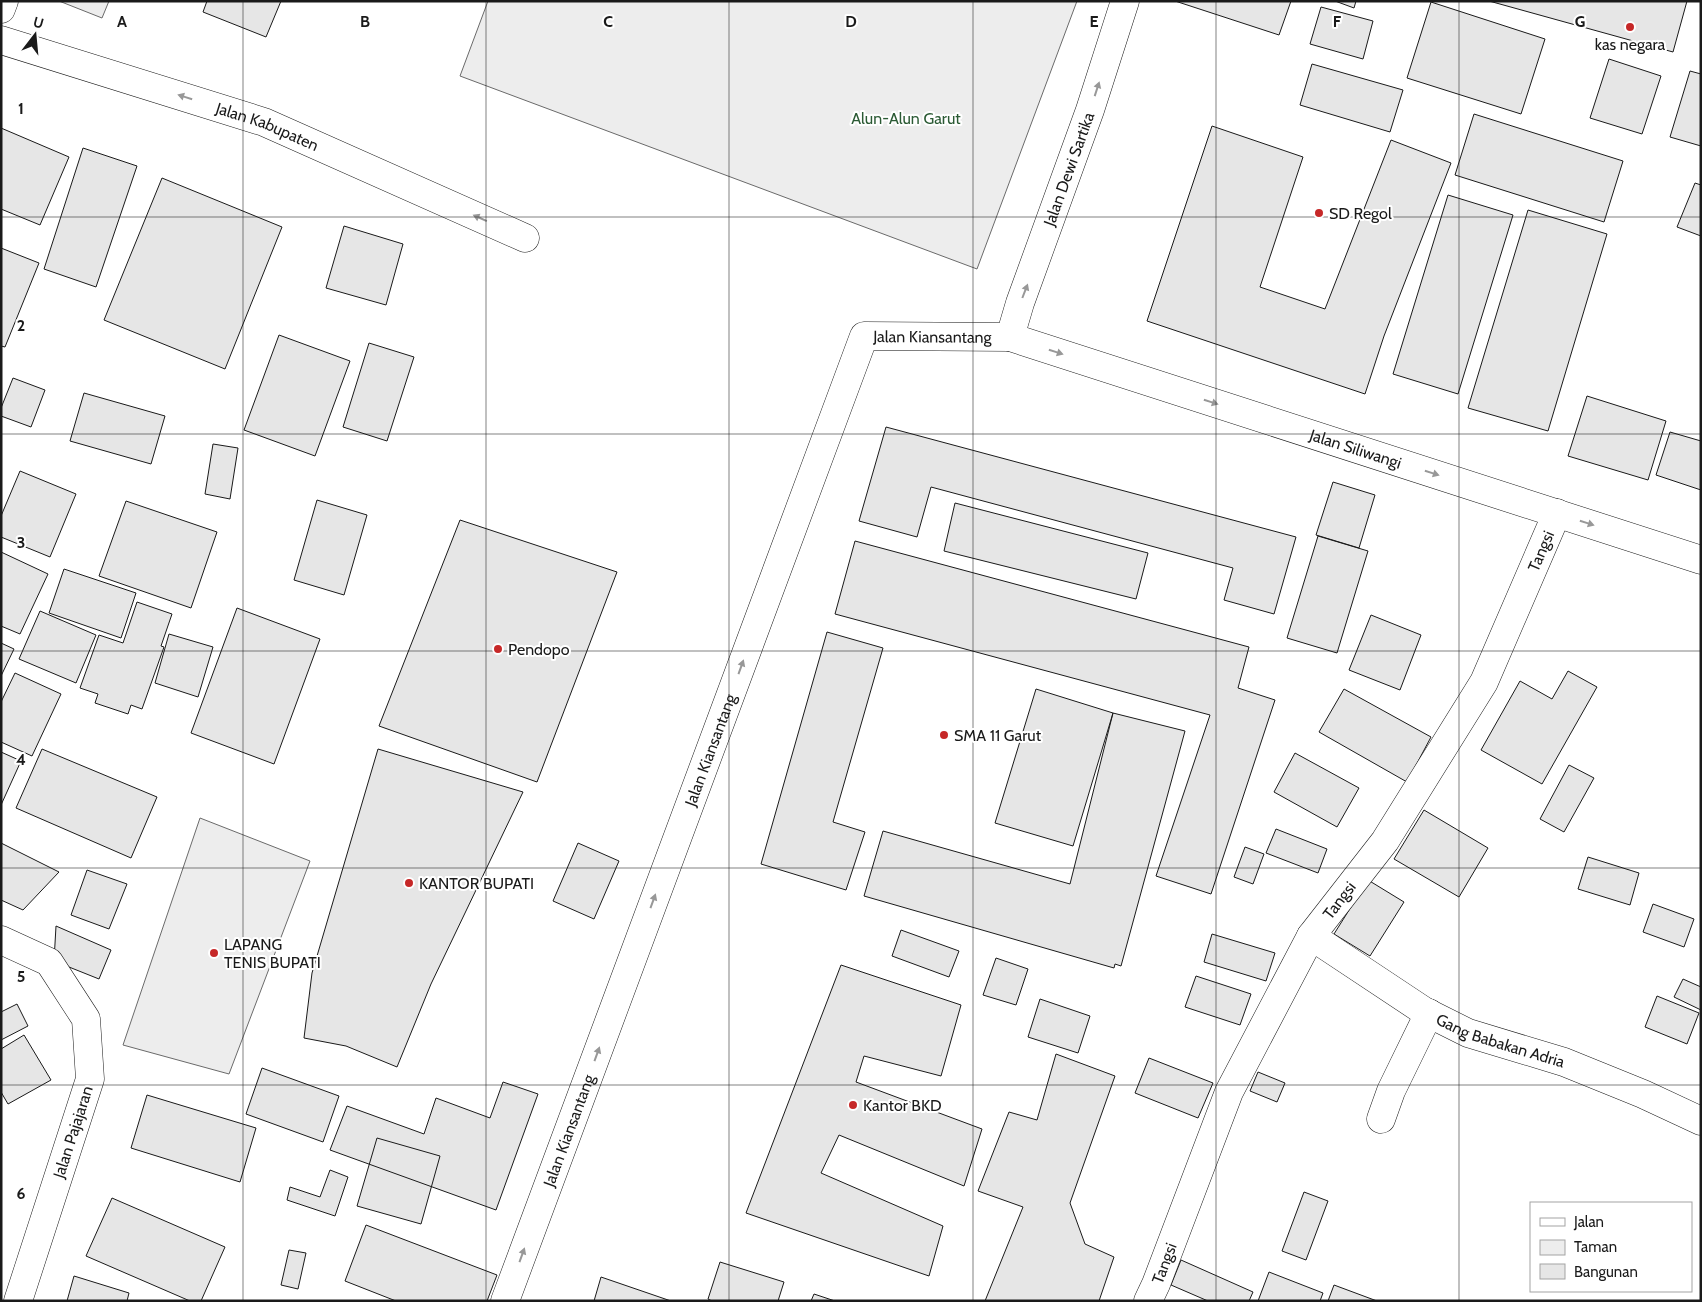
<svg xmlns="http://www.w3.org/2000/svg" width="1702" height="1302" viewBox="0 0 1702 1302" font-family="Cabin,sans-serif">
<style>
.green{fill:#ededed;stroke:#6a6a6a}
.building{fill:#e6e6e6;stroke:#1a1a1a}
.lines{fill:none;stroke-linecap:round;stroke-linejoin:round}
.minor-casing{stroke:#1a1a1a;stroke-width:29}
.tertiary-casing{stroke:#1a1a1a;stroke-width:29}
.minor{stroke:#fff;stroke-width:28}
.tertiary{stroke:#fff;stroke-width:28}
.oneway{fill:#989898}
.grid{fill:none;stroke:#1a1a1a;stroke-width:1;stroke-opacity:0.55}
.poi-dot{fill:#c62828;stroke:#fff;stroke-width:2}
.labels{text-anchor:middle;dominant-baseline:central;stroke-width:4;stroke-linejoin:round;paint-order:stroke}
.poi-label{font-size:16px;fill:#1a1a1a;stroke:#fff;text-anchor:start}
.park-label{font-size:16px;fill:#2b5a34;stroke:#fff}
.street-label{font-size:16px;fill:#1a1a1a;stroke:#fff}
.grid-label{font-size:16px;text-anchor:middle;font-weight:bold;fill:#1a1a1a;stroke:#fff;stroke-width:4;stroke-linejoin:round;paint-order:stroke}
</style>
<rect width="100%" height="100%" fill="#fff"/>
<path class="green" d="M 59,1 L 109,1 L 102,18 Z
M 488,1 L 1077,1 L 977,269 L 460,76 Z
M 200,818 L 310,861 L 229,1074 L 123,1045 Z"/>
<path class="building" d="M 207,1 L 281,1 L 266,37 L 203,12 Z
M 1175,1 L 1291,1 L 1279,35 Z
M 1335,1 L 1356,1 L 1354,8 Z
M 1489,1 L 1687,1 L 1673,52 Z
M 1431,2 L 1545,39 L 1521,114 L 1407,78 Z
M 1321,7 L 1373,21 L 1363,59 L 1310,44 Z
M 1609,59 L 1661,76 L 1642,134 L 1590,118 Z
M 1312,64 L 1403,90 L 1390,132 L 1300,105 Z
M 1690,71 L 1701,74 L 1701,146 L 1670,137 Z
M 1474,114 L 1623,161 L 1604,222 L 1455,175 Z
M 1212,126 L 1303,157 L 1260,287 L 1325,309 L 1391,140 L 1451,163 L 1384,336 L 1365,394 L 1147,321 Z
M 1,128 L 69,157 L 40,225 L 1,209 Z
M 83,148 L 137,166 L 96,287 L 44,269 Z
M 162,178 L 282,227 L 225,369 L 104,320 Z
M 1695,183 L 1701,185 L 1701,236 L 1677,227 Z
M 1448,195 L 1513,215 L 1458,394 L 1393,374 Z
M 1528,210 L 1607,234 L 1548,431 L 1468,408 Z
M 344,226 L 403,244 L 386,305 L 326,288 Z
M 1,248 L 39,263 L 5,347 L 1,346 Z
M 279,335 L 350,361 L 315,456 L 244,430 Z
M 369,343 L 414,357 L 387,441 L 343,427 Z
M 13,378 L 45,390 L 31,427 L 1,416 L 1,408 Z
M 84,393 L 165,416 L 151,464 L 70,441 Z
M 1587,396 L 1666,421 L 1648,480 L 1568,456 Z
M 886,427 L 1296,537 L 1274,614 L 1224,600 L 1233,568 L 931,487 L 917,537 L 859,521 Z
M 1670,432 L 1701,441 L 1701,490 L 1656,475 Z
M 213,444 L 238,448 L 230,499 L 205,494 Z
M 20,471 L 76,494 L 50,557 L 1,537 L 1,516 Z
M 1333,482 L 1375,495 L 1359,548 L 1316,535 Z
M 317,500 L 367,515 L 344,595 L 294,580 Z
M 126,501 L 217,532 L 191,608 L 99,576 Z
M 955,503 L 1148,553 L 1136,599 L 944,551 Z
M 460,520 L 617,572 L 537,782 L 379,726 Z
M 1318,536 L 1368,551 L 1337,653 L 1287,638 Z
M 855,541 L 1249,647 L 1238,688 L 1275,700 L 1211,894 L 1156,876 L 1210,715 L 835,614 Z
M 1,552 L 48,574 L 20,634 L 1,626 Z
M 64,569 L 136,593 L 121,638 L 49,613 Z
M 137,602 L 172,614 L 161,646 L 164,647 L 142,709 L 131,705 L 128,714 L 95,703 L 98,694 L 80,688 L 99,635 L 123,643 Z
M 237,608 L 320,639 L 274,764 L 191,733 Z
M 40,611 L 96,635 L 76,683 L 19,659 Z
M 1371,615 L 1421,635 L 1400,690 L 1349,670 Z
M 827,632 L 883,648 L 833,822 L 865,832 L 846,890 L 761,864 Z
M 169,634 L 213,647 L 198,697 L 155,683 Z
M 1,643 L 14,649 L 1,676 Z
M 1568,671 L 1597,687 L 1542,784 L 1481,750 L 1520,681 L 1552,699 Z
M 15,673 L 61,694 L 32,756 L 1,742 L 1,702 Z
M 1036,689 L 1113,713 L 1073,846 L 995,823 Z
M 1344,689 L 1431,737 L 1407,782 L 1319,732 Z
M 1113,713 L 1185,731 L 1121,966 L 1115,964 L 1114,968 L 864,896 L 883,831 L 1070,884 Z
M 42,749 L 157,797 L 131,858 L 16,808 Z
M 378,749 L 523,792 L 431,984 L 397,1067 L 346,1046 L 304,1038 L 312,973 Z
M 1,752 L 21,761 L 1,805 Z
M 1295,753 L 1359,788 L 1337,827 L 1274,792 Z
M 1569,765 L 1594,778 L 1564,832 L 1540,819 Z
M 1424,810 L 1488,848 L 1459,897 L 1394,859 Z
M 1276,829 L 1327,849 L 1318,873 L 1266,853 Z
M 1,843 L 59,872 L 23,910 L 1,900 Z
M 578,843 L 619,861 L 594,919 L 553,901 Z
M 1245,847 L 1264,854 L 1253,884 L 1234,877 Z
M 1588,857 L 1639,873 L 1630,905 L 1578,889 Z
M 87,870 L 127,884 L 109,929 L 71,915 Z
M 1368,880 L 1404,902 L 1370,956 L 1334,934 Z
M 1653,904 L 1694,919 L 1684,947 L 1643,932 Z
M 56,926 L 111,950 L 99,979 L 54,961 Z
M 901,930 L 959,951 L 949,977 L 892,956 Z
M 1212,934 L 1275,953 L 1266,981 L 1204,962 Z
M 996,958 L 1028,969 L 1016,1005 L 983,995 Z
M 841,965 L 961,1005 L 941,1076 L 864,1056 L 856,1082 L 982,1129 L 964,1186 L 839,1135 L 821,1173 L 943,1226 L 929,1276 L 746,1213 Z
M 1196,976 L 1251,994 L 1240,1025 L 1185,1007 Z
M 1683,979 L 1701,987 L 1701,1010 L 1674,997 Z
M 1657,996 L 1699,1013 L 1687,1044 L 1645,1027 Z
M 1040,999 L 1090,1016 L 1078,1053 L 1028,1037 Z
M 17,1004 L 28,1026 L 1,1040 L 1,1012 Z
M 24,1035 L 51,1080 L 8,1104 L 1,1092 L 1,1049 Z
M 1056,1054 L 1115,1076 L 1070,1203 L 1085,1244 L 1114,1257 L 1099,1301 L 985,1301 L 1023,1207 L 978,1191 L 1009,1112 L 1037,1120 Z
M 1149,1058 L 1213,1083 L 1198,1118 L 1135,1093 Z
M 262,1068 L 339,1096 L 323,1142 L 246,1114 Z
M 1258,1072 L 1285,1083 L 1277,1102 L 1250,1091 Z
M 503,1082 L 538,1094 L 496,1210 L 330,1150 L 347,1106 L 424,1134 L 436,1098 L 490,1118 Z
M 147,1095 L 256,1128 L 240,1182 L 131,1148 Z
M 377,1138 L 440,1156 L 421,1224 L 357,1206 Z
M 330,1170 L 348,1177 L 335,1216 L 287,1200 L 290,1187 L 320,1197 Z
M 1304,1192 L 1328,1201 L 1306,1260 L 1282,1251 Z
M 112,1198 L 225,1247 L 201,1301 L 190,1301 L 86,1256 Z
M 366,1225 L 497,1275 L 487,1301 L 396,1301 L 345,1281 Z
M 289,1250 L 306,1253 L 298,1289 L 281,1285 Z
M 1181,1260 L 1253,1292 L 1249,1301 L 1208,1301 L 1171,1285 Z
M 720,1262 L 784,1282 L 778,1301 L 712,1301 L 708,1299 Z
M 1269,1272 L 1323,1293 L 1320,1301 L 1258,1301 Z
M 74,1276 L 129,1293 L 127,1301 L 67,1301 Z
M 601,1277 L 671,1301 L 594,1301 Z
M 1334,1285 L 1377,1301 L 1328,1301 Z
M 814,1294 L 835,1301 L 811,1301 Z"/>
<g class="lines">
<g class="minor-casing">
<g id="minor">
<path d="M 1,9 L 4,1"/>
<path id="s1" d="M 1,40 L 264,122 L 525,238"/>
<path id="s2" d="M 1311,936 L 1424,1011 L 1468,1033 L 1564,1062 L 1643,1094 L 1701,1121"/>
<path d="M 1,940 L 49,962 L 86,1019 L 90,1079 L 18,1301"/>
<path d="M 1381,1119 L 1391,1091 L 1429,1013"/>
<path id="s3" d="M 1148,1301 L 1156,1284 L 1229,1092 L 1311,936 L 1385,841 L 1484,682 L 1557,513"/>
</g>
</g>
<g class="tertiary-casing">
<g id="tertiary">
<path id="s4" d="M 1010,337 L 1020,303 L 1090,110 L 1125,1"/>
<path id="s5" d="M 505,1301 L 864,336 L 1010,337 L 1701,560"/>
</g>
</g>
<use href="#minor" class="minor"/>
<use href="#tertiary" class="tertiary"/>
</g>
<defs><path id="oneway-solid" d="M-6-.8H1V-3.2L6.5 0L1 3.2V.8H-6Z" transform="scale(1.25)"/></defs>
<g class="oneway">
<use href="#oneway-solid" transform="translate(1097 89) rotate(-72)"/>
<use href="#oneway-solid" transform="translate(185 97) rotate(-163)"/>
<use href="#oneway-solid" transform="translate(480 218) rotate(-156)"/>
<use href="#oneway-solid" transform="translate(1025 291) rotate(-69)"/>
<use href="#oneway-solid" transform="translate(1056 352) rotate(18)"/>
<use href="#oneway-solid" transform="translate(1211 402) rotate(18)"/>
<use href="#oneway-solid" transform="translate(1432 473) rotate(18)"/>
<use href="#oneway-solid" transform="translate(1587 523) rotate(18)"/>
<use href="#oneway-solid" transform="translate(741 667) rotate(-70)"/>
<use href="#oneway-solid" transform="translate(653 901) rotate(-70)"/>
<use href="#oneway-solid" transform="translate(597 1054) rotate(-70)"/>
<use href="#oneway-solid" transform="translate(522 1255) rotate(-70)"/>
</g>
<path class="grid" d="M 243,1 L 243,1301M 486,1 L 486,1301M 729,1 L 729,1301M 973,1 L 973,1301M 1216,1 L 1216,1301M 1459,1 L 1459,1301M 1,217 L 1701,217M 1,434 L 1701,434M 1,651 L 1701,651M 1,868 L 1701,868M 1,1085 L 1701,1085"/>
<g class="poi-dot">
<circle cx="1630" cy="27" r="5"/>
<circle cx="1319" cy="213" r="5"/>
<circle cx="498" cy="649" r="5"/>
<circle cx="944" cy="735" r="5"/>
<circle cx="409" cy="883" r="5"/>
<circle cx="214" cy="953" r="5"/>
<circle cx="853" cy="1105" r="5"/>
</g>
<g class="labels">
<g class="poi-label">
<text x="1630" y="44" text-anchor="middle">kas negara</text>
<text x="1329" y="213">SD Regol</text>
<text x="508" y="649">Pendopo</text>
<text x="954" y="735">SMA 11 Garut</text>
<text x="419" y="883">KANTOR BUPATI</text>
<text x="224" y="944">LAPANG<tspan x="224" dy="18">TENIS BUPATI</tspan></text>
<text x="863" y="1105">Kantor BKD</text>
</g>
<g class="park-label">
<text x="906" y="118">Alun-Alun Garut</text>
</g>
<g class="street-label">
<text stroke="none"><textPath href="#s1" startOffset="280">Jalan Kabupaten</textPath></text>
<text stroke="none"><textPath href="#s4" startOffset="178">Jalan Dewi Sartika</textPath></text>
<text stroke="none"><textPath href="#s5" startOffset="1098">Jalan Kiansantang</textPath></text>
<text stroke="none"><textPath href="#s5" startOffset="1539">Jalan Siliwangi</textPath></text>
<text stroke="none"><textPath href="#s3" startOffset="851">Tangsi</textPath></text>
<text stroke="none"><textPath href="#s5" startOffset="588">Jalan Kiansantang</textPath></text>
<text stroke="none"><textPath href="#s3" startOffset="446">Tangsi</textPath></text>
<text stroke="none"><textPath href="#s2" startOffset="218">Gang Babakan Adria</textPath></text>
<text stroke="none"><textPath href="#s5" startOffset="182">Jalan Kiansantang</textPath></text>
<text transform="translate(73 1132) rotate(-72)">Jalan Pajajaran</text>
<text stroke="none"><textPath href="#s3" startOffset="41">Tangsi</textPath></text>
</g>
</g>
<g class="grid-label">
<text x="122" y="27">A</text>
<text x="365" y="27">B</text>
<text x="608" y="27">C</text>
<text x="851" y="27">D</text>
<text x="1094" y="27">E</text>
<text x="1337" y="27">F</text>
<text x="1580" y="27">G</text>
<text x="21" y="114">1</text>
<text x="21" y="331">2</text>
<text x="21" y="548">3</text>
<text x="21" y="765">4</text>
<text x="21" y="982">5</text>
<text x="21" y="1199">6</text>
</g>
<rect width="1702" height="1302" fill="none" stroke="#1a1a1a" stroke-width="5"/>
<rect x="1530" y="1202" width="162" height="90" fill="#ffffff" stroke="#a3a3a3"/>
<rect x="1540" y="1218" width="25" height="8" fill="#ffffff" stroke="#a3a3a3"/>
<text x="1574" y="1227" font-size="15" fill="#1a1a1a">Jalan</text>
<rect x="1540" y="1240" width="25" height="15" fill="#ededed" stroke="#a3a3a3"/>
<text x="1574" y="1252" font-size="15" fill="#1a1a1a">Taman</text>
<rect x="1540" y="1264" width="25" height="15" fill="#e6e6e6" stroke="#a3a3a3"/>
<text x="1574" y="1277" font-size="15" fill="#1a1a1a">Bangunan</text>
<g transform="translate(35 35) rotate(16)" stroke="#ffffff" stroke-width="4" paint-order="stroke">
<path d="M0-4L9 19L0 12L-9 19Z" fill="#1a1a1a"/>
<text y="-8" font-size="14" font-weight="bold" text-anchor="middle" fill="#1a1a1a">U</text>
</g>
</svg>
